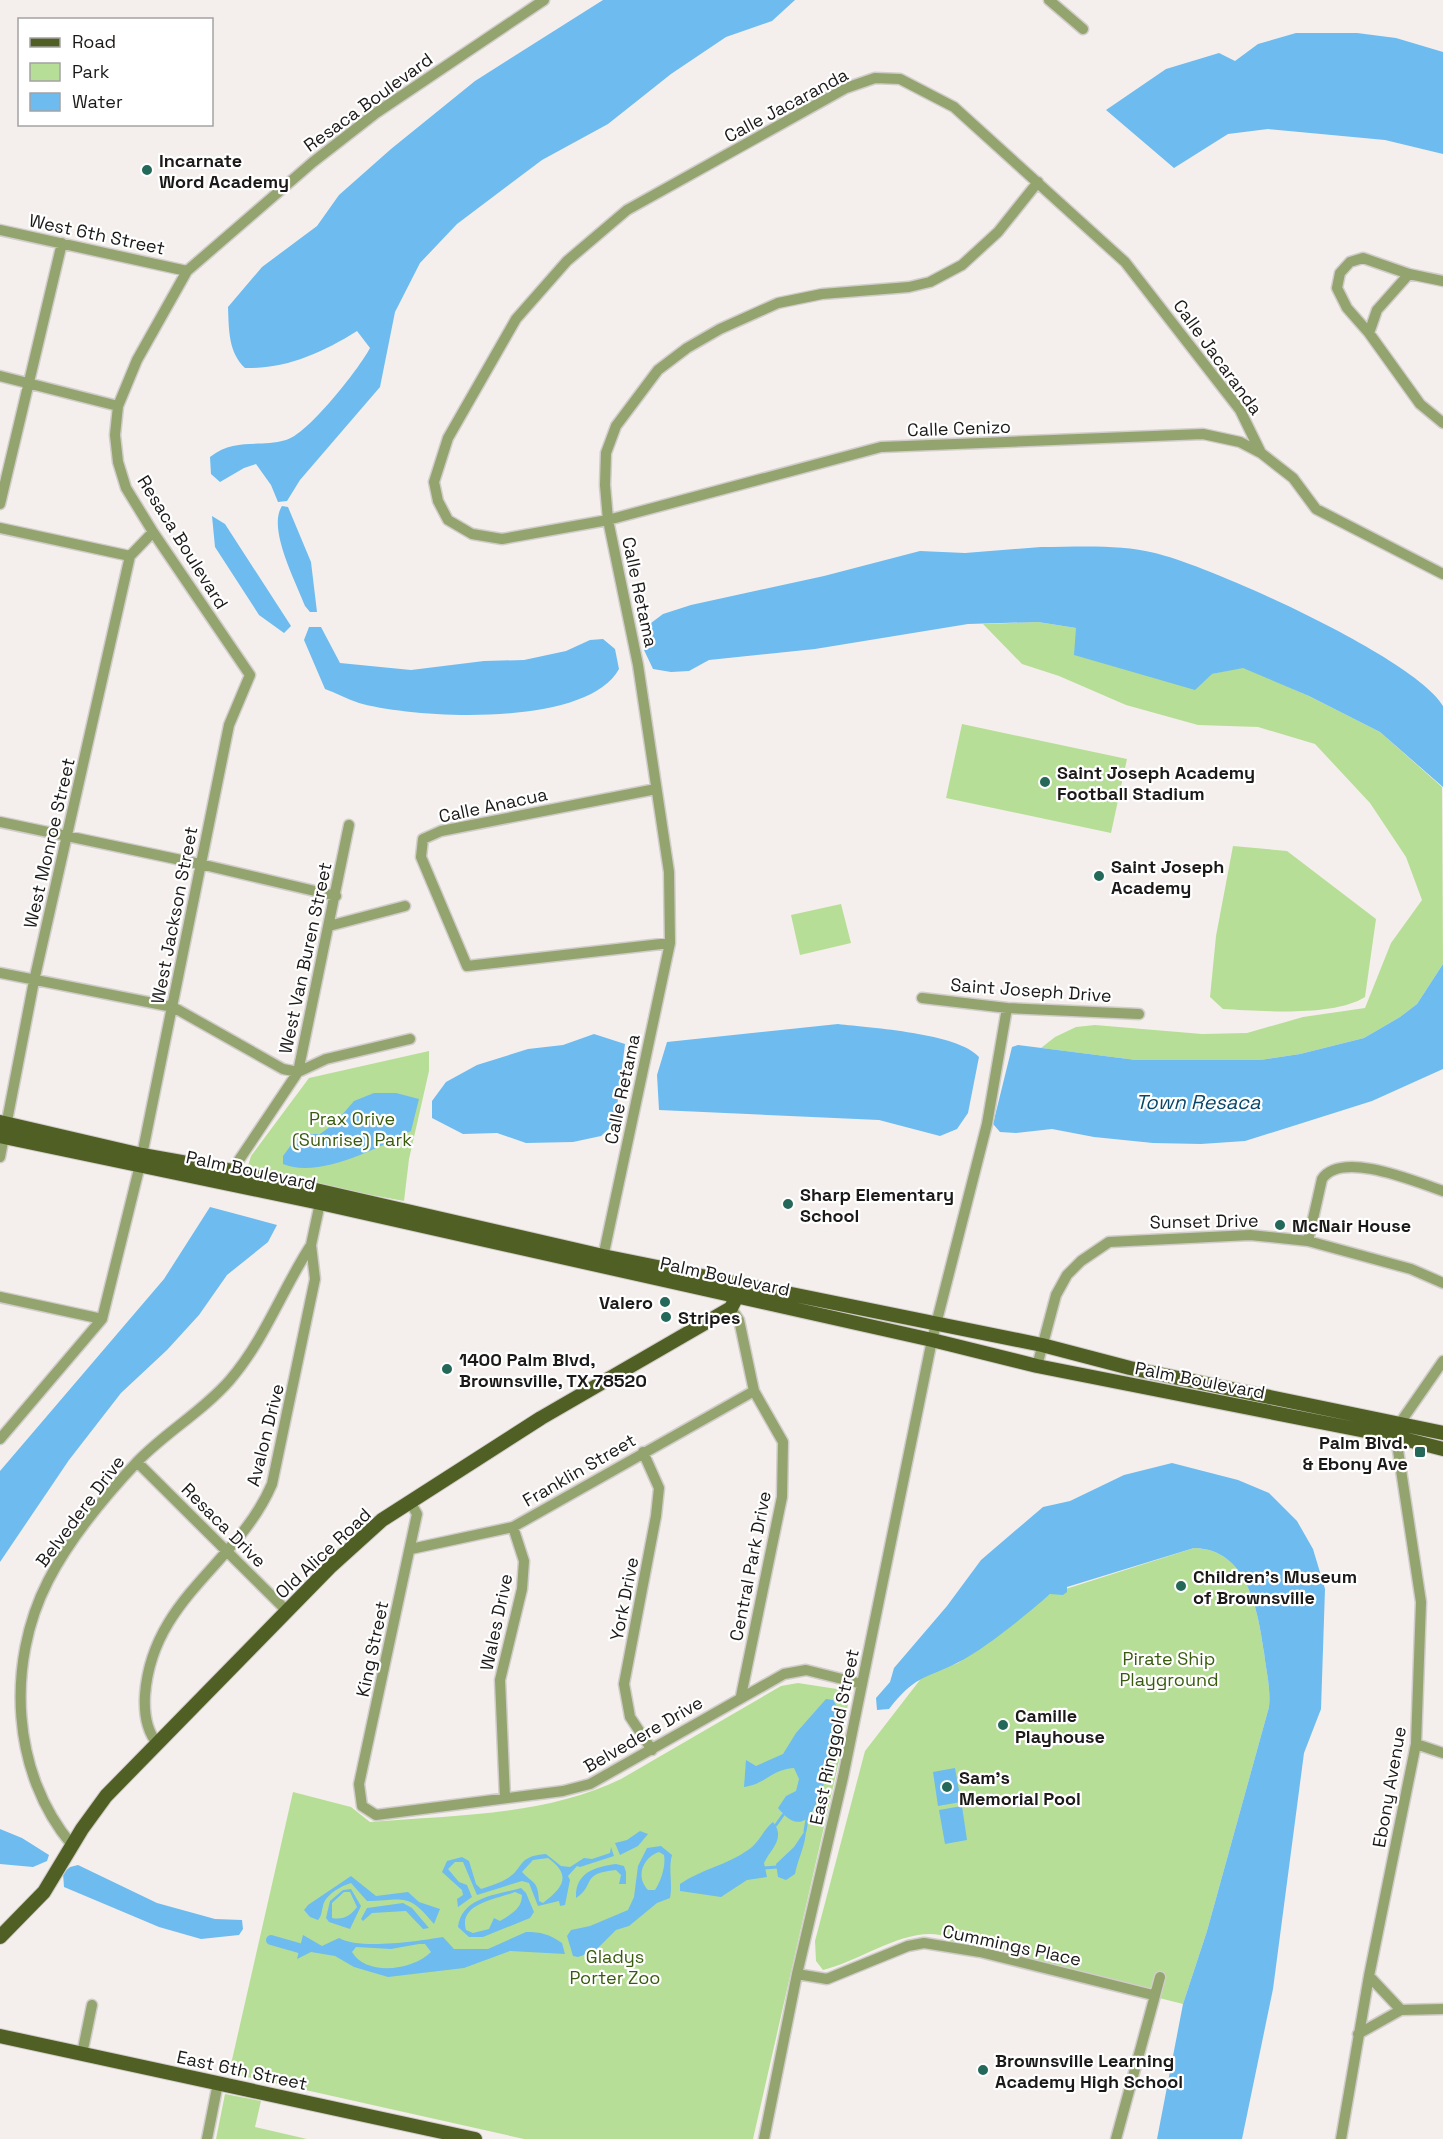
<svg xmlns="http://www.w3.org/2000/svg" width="1443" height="2139" viewBox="0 0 1443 2139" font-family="'Space Grotesk',sans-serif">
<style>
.green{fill:#b7de96}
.water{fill:#6ebbef;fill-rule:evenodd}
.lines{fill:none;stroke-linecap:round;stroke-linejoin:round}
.stream{stroke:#6ebbef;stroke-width:3}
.canal{stroke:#6ebbef;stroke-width:10}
.minor-casing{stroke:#d1cdca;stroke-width:13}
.major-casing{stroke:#d1cdca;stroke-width:16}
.minor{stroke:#94a46f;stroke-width:10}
.major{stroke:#505f23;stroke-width:14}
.poi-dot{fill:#236859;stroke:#fff;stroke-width:2}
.labels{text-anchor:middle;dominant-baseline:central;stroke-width:4.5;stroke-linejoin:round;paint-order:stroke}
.street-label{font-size:18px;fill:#1c1a19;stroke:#fff}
.poi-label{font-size:18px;font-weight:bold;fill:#1c1a19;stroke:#fff;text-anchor:start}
.park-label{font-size:18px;fill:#395b0d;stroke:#fff}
.water-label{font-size:20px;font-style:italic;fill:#09486a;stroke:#fff}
</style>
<rect width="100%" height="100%" fill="#f4efec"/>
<path class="green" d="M 1038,622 L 1076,628 L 1212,674 L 1243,667 L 1309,696 L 1380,732 L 1442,787 L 1443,964 L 1417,1004 L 1400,1017 L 1364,1038 L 1300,1054 L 1260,1060 L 1136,1060 L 1041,1048 L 1055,1037 L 1076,1027 L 1095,1025 L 1202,1034 L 1247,1033 L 1303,1017 L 1365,1008 L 1391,943 L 1422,900 L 1406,857 L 1370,803 L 1315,744 L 1258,727 L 1198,725 L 1126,705 L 1059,676 L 1022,664 L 983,624 Z
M 962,724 L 1127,759 L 1111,833 L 946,798 Z
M 1233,846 L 1287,851 L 1376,919 L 1365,997 C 1334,1017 1260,1011 1223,1009 L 1210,997 L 1216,936 Z
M 841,904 L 851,943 L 800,955 L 791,915 Z
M 429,1051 L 429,1071 L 409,1159 L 404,1201 L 253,1173 L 248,1166 L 251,1156 L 309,1078 Z
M 1194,1548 C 1248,1549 1258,1611 1264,1652 C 1266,1671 1271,1688 1269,1707 L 1207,1931 L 1183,2004 L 960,1948 C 954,1944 947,1937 940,1935 C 904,1928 858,1962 823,1970 L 816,1961 L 815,1941 L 865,1751 L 923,1676 L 958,1663 L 1050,1594 Z
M 798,1683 L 850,1691 L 839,1761 L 753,2139 L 524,2139 L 229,2073 L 293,1792 L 351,1807 L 370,1822 C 453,1815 545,1816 621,1779 L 781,1686 Z
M 225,2094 L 261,2101 L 255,2127 L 307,2139 L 216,2139 Z"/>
<path class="water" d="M 603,0 L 795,0 L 772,21 L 726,37 L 671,74 L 608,124 L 542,160 L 457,224 L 420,263 L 395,312 L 380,387 L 300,480 L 287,501 L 278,502 L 271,485 L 256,464 L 244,468 L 220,482 L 211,474 L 210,457 C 235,437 258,448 286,440 C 307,435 359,369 370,348 L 357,331 C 322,353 286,369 245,368 C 228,352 229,329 228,307 L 262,267 L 317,226 L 339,195 L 391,149 L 475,81 Z
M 1296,33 L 1357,33 L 1396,38 L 1443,52 L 1443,154 L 1385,140 L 1268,129 L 1228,134 L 1174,168 L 1106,110 L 1166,69 L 1219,53 L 1235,61 L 1258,44 Z
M 282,506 L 288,507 L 311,562 L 317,612 L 310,612 L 305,606 C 296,582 267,528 282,506 Z
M 212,516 L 225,524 L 291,626 L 284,633 L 259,615 L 215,547 Z
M 1041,547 C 1078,547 1119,544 1155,553 C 1213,567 1415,658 1443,706 L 1443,787 L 1380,732 L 1309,696 L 1243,668 L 1212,674 L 1195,690 L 1074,655 L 1076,628 L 1038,622 L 968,624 L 815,649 L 709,660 L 689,671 L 671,672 L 653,669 L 644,650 L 647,626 L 663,614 L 691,605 L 824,576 L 920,551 L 965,553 Z
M 309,627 L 321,627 L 340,663 L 411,670 L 484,661 L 524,660 L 566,651 L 590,640 L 603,639 L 615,649 L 619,669 C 587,728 416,719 359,703 C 347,699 336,693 325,689 L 304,640 Z
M 1443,964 L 1443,1069 L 1372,1101 L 1245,1141 L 1201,1144 L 1153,1143 L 1094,1137 L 1052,1129 L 1016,1133 L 1000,1132 L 993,1124 L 1012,1047 L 1018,1045 L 1136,1060 L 1260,1060 L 1300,1054 L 1364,1038 L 1400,1017 L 1417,1004 Z
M 838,1024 C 871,1028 958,1033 979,1057 L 968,1113 L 957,1129 L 940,1136 L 879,1120 L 659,1110 L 657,1075 L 667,1042 Z
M 594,1034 L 625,1044 L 615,1123 L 601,1136 L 573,1142 L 526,1143 L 497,1133 L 463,1134 L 432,1118 L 432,1101 L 446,1082 L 477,1065 L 528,1049 L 563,1045 Z
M 374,1093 L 396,1093 L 419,1099 L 411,1131 C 378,1148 318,1179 283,1164 L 283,1156 L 294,1141 L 310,1134 L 320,1134 L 335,1123 L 354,1101 Z
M 210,1207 L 277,1225 L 268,1242 L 227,1275 L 199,1315 L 167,1350 L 121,1393 L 69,1460 L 0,1562 L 0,1471 L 164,1279 Z
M 1172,1463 L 1238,1480 L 1269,1493 L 1297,1521 L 1313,1549 L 1325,1589 L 1321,1709 L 1304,1753 L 1273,1989 L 1242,2139 L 1157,2139 L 1183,2004 L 1207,1931 L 1269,1707 C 1271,1688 1266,1671 1264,1652 C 1258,1611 1248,1549 1194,1548 L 1067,1587 L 1067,1592 L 1063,1595 L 1050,1594 C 1025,1616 986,1648 957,1663 C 922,1680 915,1676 889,1709 L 877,1710 L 876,1698 L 890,1682 L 894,1668 L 947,1606 L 981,1560 L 1043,1507 L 1070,1501 L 1124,1475 Z
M 826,1699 L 833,1700 C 835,1703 838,1708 838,1712 C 841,1730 819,1814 805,1820 C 793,1826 785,1816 778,1808 L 786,1796 L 796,1791 L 799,1779 L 794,1768 C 772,1769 766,1784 744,1787 L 746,1760 L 756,1766 L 783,1754 L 796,1733 Z
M 955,1768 L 961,1802 L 938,1806 L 933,1772 Z
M 962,1806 L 967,1840 L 945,1844 L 939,1810 Z
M 773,1822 C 786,1838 771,1849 764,1863 L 767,1877 L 747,1880 L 721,1897 L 680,1891 L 680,1884 C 702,1869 727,1865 748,1850 C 759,1843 763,1830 773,1822 Z
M 0,1829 L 22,1838 L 49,1855 L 47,1861 L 33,1867 L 0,1864 Z
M 806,1829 C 806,1845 798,1858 795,1874 L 786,1880 L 778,1877 L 776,1864 L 794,1847 Z
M 640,1831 L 648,1834 L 638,1846 L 620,1855 L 615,1843 L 627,1840 Z
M 661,1846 L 672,1855 C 668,1870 673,1883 670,1898 L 657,1903 L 629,1926 L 616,1930 L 595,1951 L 578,1957 L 573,1956 L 567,1936 L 571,1930 L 590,1926 L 628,1910 L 634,1897 L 638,1866 L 647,1848 ZM 659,1852 L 664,1855 C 666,1866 661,1881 655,1890 L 648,1890 C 635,1877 643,1857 659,1852 Z
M 611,1847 L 614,1856 L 580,1867 L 577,1866 L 568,1876 L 570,1880 L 565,1905 L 560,1906 L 559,1901 L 538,1906 L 529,1883 L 522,1881 L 477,1895 L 463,1862 L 455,1862 L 448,1869 L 459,1882 L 467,1885 L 472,1897 L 458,1907 L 457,1899 L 463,1895 L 462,1890 L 442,1872 L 447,1861 L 462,1857 L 469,1861 L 476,1884 L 481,1889 C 490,1886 500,1883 508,1878 C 524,1868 517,1856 546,1854 L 561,1866 L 570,1867 L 584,1858 L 592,1859 L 610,1853 ZM 548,1858 C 573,1876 562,1888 543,1903 L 539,1901 C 538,1880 533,1884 522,1872 L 533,1860 Z
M 616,1864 L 624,1866 L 626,1872 L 626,1884 L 619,1884 L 621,1875 L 616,1870 C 579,1874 597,1884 576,1898 C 575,1873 594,1867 616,1864 Z
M 78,1865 L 157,1903 L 215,1919 L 242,1920 L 243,1929 L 239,1935 L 201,1939 L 159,1927 L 64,1887 L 63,1873 L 70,1867 Z
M 351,1876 L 376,1896 L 408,1892 L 419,1902 L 440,1909 L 434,1924 C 408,1892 404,1900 367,1901 L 351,1883 C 341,1886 325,1895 323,1906 C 321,1913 322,1915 318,1920 L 310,1917 L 304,1910 L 308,1905 Z
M 521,1888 L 526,1893 L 534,1912 L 530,1918 L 483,1937 L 469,1937 L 458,1927 C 462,1897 496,1895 521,1888 ZM 515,1892 L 522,1895 C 522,1909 511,1914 500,1921 L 494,1918 L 489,1929 L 473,1933 L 466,1930 C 458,1903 498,1899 515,1892 Z
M 351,1889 L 361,1906 L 350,1929 L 329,1922 L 326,1918 L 330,1901 L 343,1890 ZM 344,1892 L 350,1892 L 357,1907 C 350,1916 344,1920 332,1918 L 332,1903 Z
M 403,1903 L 412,1908 L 429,1928 L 423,1929 L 406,1911 L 372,1913 L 363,1921 L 361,1919 L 367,1908 Z
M 526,1932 C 541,1932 549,1934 562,1943 L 565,1954 L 510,1951 L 464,1968 L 388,1977 L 354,1967 L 335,1956 L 311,1952 L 297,1959 L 303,1935 L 322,1946 L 339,1938 C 359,1950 419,1941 443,1937 L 454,1949 L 488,1949 ZM 419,1944 L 425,1944 L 431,1952 C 413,1970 367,1977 352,1952 L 356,1947 L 391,1949 Z"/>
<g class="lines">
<path class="stream" d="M 776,1825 L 783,1815
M 805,1831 L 808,1814
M 764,1868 L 777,1867"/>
<path class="canal" d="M 271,1940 L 299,1948"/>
<g class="minor-casing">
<path id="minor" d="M 1049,0 L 1083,29
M 0,230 L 187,271
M 1443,281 L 1409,274 L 1363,258 L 1350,262 L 1340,273 L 1337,288 L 1347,308 L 1369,333 L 1420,404 L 1443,423
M 1369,333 L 1377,310 L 1409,274
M 0,376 L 118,406
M 1261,453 L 1240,410 L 1125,262 L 954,107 L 900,79 L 875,78 L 846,88 L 627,210 L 567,261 L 516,319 L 448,438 L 434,482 L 438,501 L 448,520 L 472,534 L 502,539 L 608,520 L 881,447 L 1203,434 L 1240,442 L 1261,453 L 1293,478 L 1316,509 L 1443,574
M 0,504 L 62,243
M 0,528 L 130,556 L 153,532
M 656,789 L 441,831 L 423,839 L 421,857 L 467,966 L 670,943
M 0,822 L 200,864 L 336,896
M 329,926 L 405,906
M 0,973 L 173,1007 L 283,1069 L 298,1072 L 326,1059 L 410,1039
M 922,998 L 1007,1008 L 1139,1014
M 0,1157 L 34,981 L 130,556
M 229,1175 L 298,1072 L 349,825
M 1308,1241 L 1322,1179 C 1342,1150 1416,1182 1443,1191
M 602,1262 L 670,943 L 669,872 L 638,665 L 608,520 L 605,485 L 606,453 L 616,426 L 658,370 L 687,348 L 720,329 L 778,303 L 822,294 L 909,287 L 930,282 L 962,265 L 998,232 L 1038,182
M 0,1297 L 102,1319
M 731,1308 L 739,1320 L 754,1391 L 783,1442 L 782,1497 L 741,1696
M 1037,1366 L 1056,1295 L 1067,1275 L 1081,1261 L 1109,1242 L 1250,1235 L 1308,1241 L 1411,1269 L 1443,1283
M 0,1439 L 102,1319 L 140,1165 L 229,725 L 250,675 L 153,532 L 126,488 L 118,462 L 115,435 L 118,406 L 137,360 L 187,271 L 313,162 L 376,113 L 544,0
M 643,1452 L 659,1488 L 656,1516 L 624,1684 L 630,1717 L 652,1750
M 137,1462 L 287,1611
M 410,1502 L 417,1514 L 359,1784 L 362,1806 L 376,1815 L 563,1791 L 590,1784 L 784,1674 L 806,1670 L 862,1684
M 411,1549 L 513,1527 L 754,1391
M 157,1743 C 146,1730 144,1712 145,1695 C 152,1598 238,1564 272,1484 L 315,1279 L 311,1245 L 320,1203
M 1416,1744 L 1443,1753
M 505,1798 L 500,1680 L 522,1589 L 524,1561 L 513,1527
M 72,1845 C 11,1773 6,1663 48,1581 C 70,1538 105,1496 138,1461 C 166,1432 203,1411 230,1380 C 265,1339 282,1290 311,1245
M 797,1974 L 827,1979 L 908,1946 L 924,1943 L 980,1952 L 1153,1995
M 1369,1976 L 1401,2010 L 1443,2009
M 1358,2034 L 1401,2010
M 82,2054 L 92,2005
M 207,2139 L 218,2083
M 764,2139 L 797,1974 L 843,1777 L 932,1340 L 987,1124 L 1007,1008
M 1116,2139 L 1160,1977
M 1341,2139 L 1369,1976 L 1416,1744 L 1421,1602 L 1396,1437 L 1400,1423 L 1443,1361"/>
</g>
<g class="major-casing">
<path id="major" d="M 0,1122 L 142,1155 L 232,1171 L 603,1256 L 1042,1345 L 1130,1368 L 1443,1433
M 0,1136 L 320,1203 L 932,1340 L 1037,1366 L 1396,1437 L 1443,1449
M 0,1937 L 44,1892 L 82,1829 L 106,1796 L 330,1567 L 382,1520 L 541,1418 L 731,1308 L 737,1296 L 737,1289
M 0,2036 L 475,2139"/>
</g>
<use href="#minor" class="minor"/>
<use href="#major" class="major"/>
</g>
<g class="poi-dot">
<circle cx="147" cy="170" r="6"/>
<circle cx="1045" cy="782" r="6"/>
<circle cx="1099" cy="876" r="6"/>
<circle cx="788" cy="1204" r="6"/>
<circle cx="1280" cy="1225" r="6"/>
<circle cx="665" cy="1302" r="6"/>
<circle cx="666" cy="1317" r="6"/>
<circle cx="447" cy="1369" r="6"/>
<rect x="1414" y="1446" width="12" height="12" rx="3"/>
<circle cx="1181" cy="1586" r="6"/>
<circle cx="1003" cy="1725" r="6"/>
<circle cx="947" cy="1787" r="6"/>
<circle cx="983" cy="2070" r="6"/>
</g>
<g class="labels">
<g class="street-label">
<text transform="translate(368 102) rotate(-36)">Resaca Boulevard</text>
<text transform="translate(786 105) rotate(-28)">Calle Jacaranda</text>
<text transform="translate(97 234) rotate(12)">West 6th Street</text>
<text transform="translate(1218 357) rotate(54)">Calle Jacaranda</text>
<text transform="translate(959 428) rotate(-2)">Calle Cenizo</text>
<text transform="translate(183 542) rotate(58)">Resaca Boulevard</text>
<text transform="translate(640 592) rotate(78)">Calle Retama</text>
<text transform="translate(493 805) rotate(-12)">Calle Anacua</text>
<text transform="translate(49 843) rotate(-77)">West Monroe Street</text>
<text transform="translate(174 915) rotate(-79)">West Jackson Street</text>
<text transform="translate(305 958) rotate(-78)">West Van Buren Street</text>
<text transform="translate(1031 990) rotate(4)">Saint Joseph Drive</text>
<text transform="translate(622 1089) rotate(-78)">Calle Retama</text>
<text transform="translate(251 1170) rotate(12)">Palm Boulevard</text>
<text transform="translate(1204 1221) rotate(-1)">Sunset Drive</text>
<text transform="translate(725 1276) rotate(12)">Palm Boulevard</text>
<text transform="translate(1200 1380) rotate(11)">Palm Boulevard</text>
<text transform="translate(265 1435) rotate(-76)">Avalon Drive</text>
<text transform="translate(579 1470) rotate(-30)">Franklin Street</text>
<text transform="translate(80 1511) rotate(-53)">Belvedere Drive</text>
<text transform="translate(224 1525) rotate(45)">Resaca Drive</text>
<text transform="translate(323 1553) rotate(-43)">Old Alice Road</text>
<text transform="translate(750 1566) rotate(-79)">Central Park Drive</text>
<text transform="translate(624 1599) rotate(-79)">York Drive</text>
<text transform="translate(496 1622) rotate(-78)">Wales Drive</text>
<text transform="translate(372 1649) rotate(-78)">King Street</text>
<text transform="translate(643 1734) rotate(-30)">Belvedere Drive</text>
<text transform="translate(834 1737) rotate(-78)">East Ringgold Street</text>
<text transform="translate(1389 1787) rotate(-80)">Ebony Avenue</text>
<text transform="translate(1012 1945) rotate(12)">Cummings Place</text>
<text transform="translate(242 2070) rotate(12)">East 6th Street</text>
</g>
<g class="poi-label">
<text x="159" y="160">Incarnate<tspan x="159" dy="21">Word Academy</tspan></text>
<text x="1057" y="772">Saint Joseph Academy<tspan x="1057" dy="21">Football Stadium</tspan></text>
<text x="1111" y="866">Saint Joseph<tspan x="1111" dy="21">Academy</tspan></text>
<text x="800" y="1194">Sharp Elementary<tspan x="800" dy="21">School</tspan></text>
<text x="1292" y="1225">McNair House</text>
<text x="653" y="1302" text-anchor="end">Valero</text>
<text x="678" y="1317">Stripes</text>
<text x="459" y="1359">1400 Palm Blvd,<tspan x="459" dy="21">Brownsville, TX 78520</tspan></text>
<text x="1408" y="1442" text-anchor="end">Palm Blvd.<tspan x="1408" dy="21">&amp; Ebony Ave</tspan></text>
<text x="1193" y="1576">Children’s Museum<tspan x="1193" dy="21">of Brownsville</tspan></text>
<text x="1015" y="1715">Camille<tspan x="1015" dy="21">Playhouse</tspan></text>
<text x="959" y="1777">Sam's<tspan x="959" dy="21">Memorial Pool</tspan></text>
<text x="995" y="2060">Brownsville Learning<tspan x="995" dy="21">Academy High School</tspan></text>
</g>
<g class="park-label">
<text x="352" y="1118">Prax Orive<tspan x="352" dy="21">(Sunrise) Park</tspan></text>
<text x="1169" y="1658">Pirate Ship<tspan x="1169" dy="21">Playground</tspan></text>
<text x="615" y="1956">Gladys<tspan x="615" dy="21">Porter Zoo</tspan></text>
</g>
<g class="water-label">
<text x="1198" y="1102">Town Resaca</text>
</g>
</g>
<rect x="18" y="18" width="195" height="108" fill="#ffffff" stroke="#a4a3a3" stroke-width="1.5"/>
<rect x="30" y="38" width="30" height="9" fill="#505f23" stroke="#a4a3a3" stroke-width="1.5"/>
<text x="72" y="48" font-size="18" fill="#1c1a19">Road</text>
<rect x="30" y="63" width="30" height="18" fill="#b7de96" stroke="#a4a3a3" stroke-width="1.5"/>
<text x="72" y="78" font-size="18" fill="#1c1a19">Park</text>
<rect x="30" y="93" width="30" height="18" fill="#6ebbef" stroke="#a4a3a3" stroke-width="1.5"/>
<text x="72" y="108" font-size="18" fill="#1c1a19">Water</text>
</svg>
